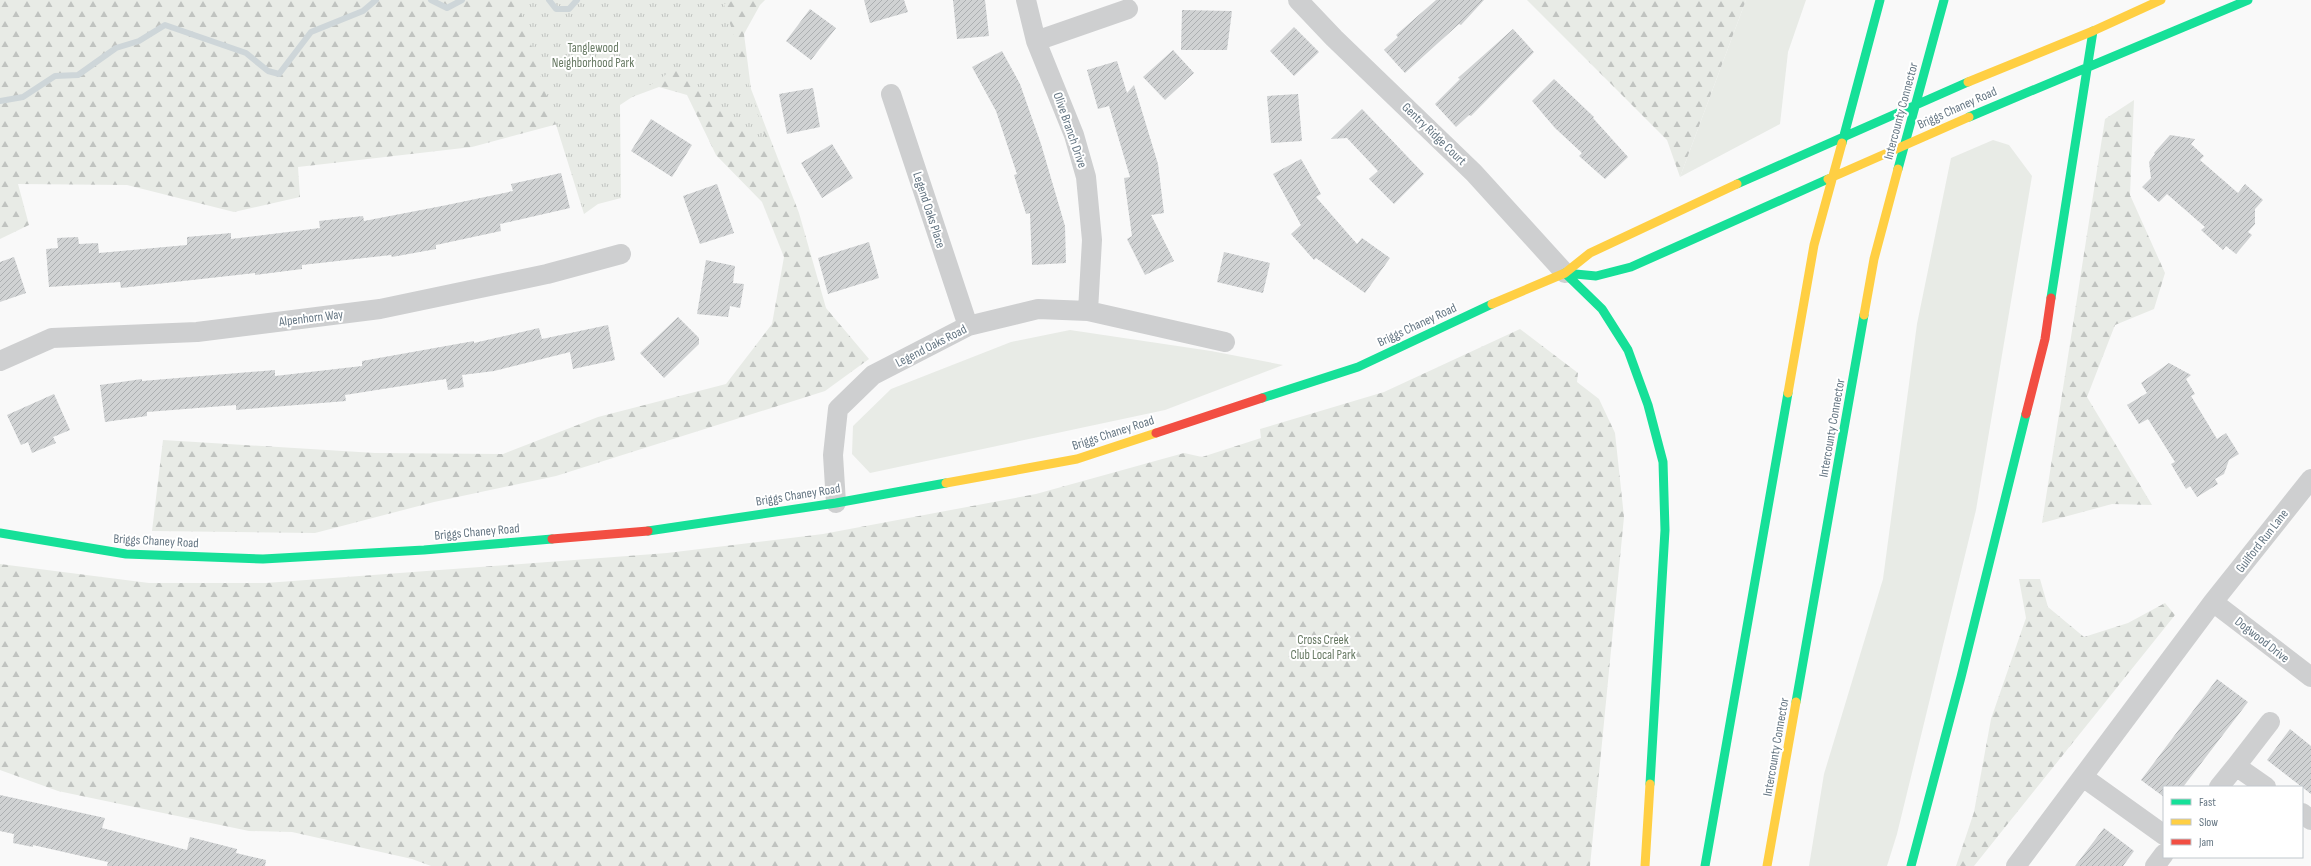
<svg xmlns="http://www.w3.org/2000/svg" width="2311" height="866" viewBox="0 0 2311 866" font-family="'Sofia Sans Condensed',sans-serif">
<style>
.grass{fill:#e8ebe6}
.forest{fill:url(#forest-firs)}
.park{fill:url(#park-tufts)}
.lines{fill:none;stroke-linecap:round;stroke-linejoin:round}
.stream{stroke:#ced6d9;stroke-width:6}
.building{fill:url(#building-hatch)}
.street{stroke:#cecfd0;stroke-width:20}
.fast{stroke:#16e098;stroke-width:9}
.slow{stroke:#ffcf43;stroke-width:9}
.jam{stroke:#f24e42;stroke-width:9}
.labels{text-anchor:middle;dominant-baseline:central;stroke-width:4;stroke-linejoin:round;paint-order:stroke}
.park-label{font-size:13px;fill:#687a64;stroke:#fff}
.street-label{font-size:13px;fill:#657683;stroke:#fff}
</style>
<defs>
<pattern id="forest-firs" width="22" height="20" patternUnits="userSpaceOnUse"><rect width="22" height="20" fill="#e8ebe6"/><path d="M5 1l3.5 6h-7zM16 11l3.5 6h-7z" fill="#c0c3c0"/></pattern>
<pattern id="park-tufts" width="24" height="20" patternUnits="userSpaceOnUse"><rect width="24" height="20" fill="#e8ebe6"/><path d="M3 7l-1-3M5 7V3M7 7l1-3M15 17l-1-3M17 17v-4M19 17l1-3" fill="none" stroke="#c0c3c0"/></pattern>
<pattern id="building-hatch" width="6" height="6" patternUnits="userSpaceOnUse"><rect width="6" height="6" fill="#d0d2d3"/><path d="M-1 1l2-2M0 6l6-6M5 7l2-2" fill="none" stroke="#acafb1"/></pattern>
</defs>
<rect width="100%" height="100%" fill="#f9f9f9"/>
<path class="grass" d="M 1746,0 L 1806,0 L 1788,52 L 1780,124 L 1680,177 Z
M 1993,140 L 2009,145 L 2032,176 L 1976,510 L 1897,834 L 1887,866 L 1809,866 L 1824,774 L 1883,579 L 1917,324 L 1951,158 Z
M 1070,330 L 1211,351 L 1283,365 L 1165,410 L 870,473 L 852,454 L 853,426 L 891,389 L 1011,342 Z"/>
<path class="forest" d="M 0,0 L 765,0 L 760,5 L 744,34 L 751,89 L 799,213 L 826,308 L 869,359 L 825,391 L 556,476 L 434,502 L 315,533 L 152,531 L 163,440 L 375,453 L 503,454 L 598,417 L 726,384 L 772,324 L 784,257 L 762,202 L 716,155 L 687,95 L 659,87 L 565,122 L 472,147 L 298,167 L 300,197 L 234,212 L 127,185 L 18,184 L 29,225 L 0,239 Z
M 1527,0 L 1746,0 L 1680,177 L 1667,140 Z
M 2134,100 L 2130,195 L 2165,273 L 2154,309 L 2115,325 L 2087,397 L 2152,505 L 2112,504 L 2042,523 L 2105,119 Z
M 1520,329 L 1578,373 L 1577,382 L 1599,399 L 1615,433 L 1624,517 L 1590,866 L 431,866 L 412,859 L 292,832 L 249,831 L 58,791 L 0,770 L 0,564 L 149,583 L 266,583 L 667,553 L 823,534 L 1036,494 L 1184,453 L 1202,457 L 1261,438 L 1260,429 L 1384,392 Z
M 2019,579 L 2040,579 L 2048,607 L 2084,637 L 2128,623 L 2165,603 L 2175,615 L 1974,866 L 1956,866 L 1974,812 L 1991,719 L 2026,618 Z"/>
<path class="park" d="M 517,0 L 734,0 L 724,4 L 768,147 L 676,68 L 620,105 L 621,198 L 598,204 L 584,214 Z"/>
<g class="lines">
<path class="stream" d="M 431,0 L 447,8 L 462,0
M 549,0 L 556,9 L 569,9 L 577,0
M 0,101 L 23,97 L 55,76 L 78,75 L 116,48 L 139,41 L 165,25 L 246,53 L 268,71 L 279,74 L 311,32 L 363,11 L 376,0"/>
</g>
<path class="building" d="M 864,0 L 904,0 L 908,12 L 870,23 Z
M 953,0 L 985,0 L 989,36 L 957,39 Z
M 1436,0 L 1484,0 L 1461,25 L 1459,24 L 1405,73 L 1384,50 L 1398,37 L 1396,35 Z
M 810,9 L 836,28 L 811,60 L 786,41 Z
M 1182,10 L 1232,11 L 1227,50 L 1181,50 Z
M 1294,27 L 1319,52 L 1294,76 L 1270,51 Z
M 1513,29 L 1534,52 L 1471,116 L 1469,115 L 1456,127 L 1435,104 L 1460,79 L 1458,78 Z
M 1173,50 L 1194,73 L 1165,100 L 1143,77 Z
M 1002,51 L 1020,84 L 1041,144 L 1065,226 L 1066,263 L 1032,265 L 1030,213 L 1026,214 L 1014,175 L 1017,174 L 996,111 L 972,67 Z
M 1117,61 L 1127,93 L 1134,85 L 1158,164 L 1164,213 L 1151,215 L 1174,261 L 1145,275 L 1127,239 L 1132,236 L 1124,178 L 1130,177 L 1109,106 L 1098,109 L 1087,70 Z
M 1554,79 L 1594,117 L 1593,118 L 1628,157 L 1605,179 L 1579,156 L 1582,153 L 1555,128 L 1532,101 Z
M 813,88 L 820,127 L 787,134 L 779,94 Z
M 1298,94 L 1302,141 L 1271,143 L 1267,96 Z
M 1362,109 L 1424,174 L 1394,204 L 1369,179 L 1378,171 L 1347,138 L 1331,139 Z
M 651,119 L 692,145 L 672,177 L 631,151 Z
M 2170,135 L 2195,139 L 2191,144 L 2204,156 L 2200,160 L 2238,193 L 2245,184 L 2263,200 L 2255,209 L 2255,224 L 2248,232 L 2252,235 L 2236,254 L 2226,246 L 2223,250 L 2201,230 L 2205,227 L 2167,194 L 2159,202 L 2142,187 L 2151,178 L 2149,162 L 2155,154 L 2154,153 Z
M 832,144 L 853,178 L 822,198 L 801,163 Z
M 1301,159 L 1321,194 L 1316,197 L 1357,244 L 1362,238 L 1390,258 L 1365,293 L 1316,258 L 1314,260 L 1291,234 L 1301,225 L 1273,174 Z
M 561,173 L 570,208 L 500,224 L 501,231 L 436,245 L 436,249 L 392,257 L 391,255 L 302,265 L 302,269 L 255,275 L 255,273 L 121,288 L 120,282 L 49,287 L 46,249 L 58,248 L 57,238 L 78,237 L 79,244 L 98,243 L 99,253 L 187,245 L 187,237 L 231,233 L 231,239 L 320,228 L 319,221 L 363,216 L 364,221 L 447,205 L 513,191 L 511,184 Z
M 717,184 L 734,233 L 700,244 L 683,196 Z
M 869,242 L 879,278 L 828,294 L 818,258 Z
M 1224,252 L 1270,263 L 1263,293 L 1217,282 Z
M 14,257 L 26,293 L 0,302 L 0,262 Z
M 706,260 L 735,266 L 733,283 L 744,284 L 740,308 L 730,306 L 728,317 L 697,314 Z
M 678,317 L 699,338 L 699,344 L 664,378 L 640,353 Z
M 608,325 L 615,360 L 573,369 L 570,352 L 494,371 L 462,375 L 464,387 L 448,390 L 446,379 L 345,395 L 346,401 L 236,410 L 236,405 L 147,412 L 147,416 L 105,422 L 100,385 L 142,379 L 142,381 L 275,370 L 275,376 L 362,366 L 362,361 L 474,341 L 474,343 L 539,328 L 542,339 Z
M 2169,363 L 2191,375 L 2186,379 L 2195,394 L 2191,396 L 2217,439 L 2226,433 L 2239,454 L 2229,460 L 2224,474 L 2215,479 L 2218,484 L 2197,497 L 2190,486 L 2186,489 L 2171,464 L 2175,462 L 2148,419 L 2139,424 L 2127,405 L 2147,393 L 2141,383 Z
M 54,394 L 70,430 L 53,437 L 56,443 L 32,453 L 28,442 L 21,445 L 7,415 Z
M 2217,679 L 2248,702 L 2183,787 L 2164,787 L 2164,797 L 2141,780 Z
M 2290,729 L 2311,746 L 2311,794 L 2267,760 Z
M 0,795 L 105,818 L 102,828 L 187,850 L 190,837 L 237,849 L 236,853 L 266,860 L 265,866 L 107,866 L 108,862 L 33,845 L 33,847 L 13,843 L 14,834 L 0,831 Z
M 2104,828 L 2134,851 L 2123,866 L 2075,866 Z"/>
<g class="lines">
<path class="street" d="M 1026,0 L 1036,41 L 1074,135 L 1086,177 L 1092,240 L 1088,311
M 1298,0 L 1334,38 L 1474,173 L 1565,273
M 1036,41 L 1128,9
M 891,94 L 968,326
M 0,361 L 52,338 L 197,332 L 380,309 L 547,274 L 621,254
M 836,503 L 833,455 L 838,409 L 873,375 L 968,326 L 1038,309 L 1088,311 L 1225,342
M 2213,602 L 2311,677
M 2083,777 L 2164,835
M 2219,787 L 2236,766
M 2266,787 L 2236,766 L 2270,722
M 2302,813 L 2311,820
M 2016,866 L 2213,602 L 2311,479
M 2155,866 L 2164,854"/>
<path class="fast" d="M 1969,117 L 2248,0
M 1842,143 L 1880,0
M 1898,169 L 1944,0
M 1737,184 L 1968,82
M 1565,273 L 1596,276 L 1631,267 L 1828,179
M 1565,273 L 1602,309 L 1628,350 L 1648,405 L 1663,462 L 1665,530 L 1650,784
M 2051,298 L 2093,31
M 1262,398 L 1358,367 L 1492,304
M 648,531 L 836,503 L 946,483
M 0,533 L 126,554 L 263,559 L 424,550 L 552,539
M 1796,702 L 1864,315
M 1705,866 L 1788,393
M 1911,866 L 1961,677 L 2026,414"/>
<path class="slow" d="M 1968,82 L 2093,31 L 2161,0
M 1828,179 L 1969,117
M 1492,304 L 1565,273 L 1590,253 L 1737,184
M 1864,315 L 1874,259 L 1898,169
M 1788,393 L 1814,245 L 1842,143
M 946,483 L 1077,459 L 1156,433
M 1645,866 L 1650,784
M 1767,866 L 1796,702"/>
<path class="jam" d="M 2026,414 L 2045,339 L 2051,298
M 1156,433 L 1262,398
M 552,539 L 648,531"/>
</g>
<g class="labels">
<g class="park-label">
<text x="593" y="48">Tanglewood<tspan x="593" dy="15">Neighborhood Park</tspan></text>
<text x="1323" y="640">Cross Creek<tspan x="1323" dy="15">Club Local Park</tspan></text>
</g>
<g class="street-label">
<text transform="translate(1957 108) rotate(-24)">Briggs Chaney Road</text>
<text transform="translate(1901 111) rotate(-75)">Intercounty Connector</text>
<text transform="translate(1070 130) rotate(71)">Olive Branch Drive</text>
<text transform="translate(1434 134) rotate(44)">Gentry Ridge Court</text>
<text transform="translate(929 210) rotate(72)">Legend Oaks Place</text>
<text transform="translate(311 318) rotate(-7)">Alpenhorn Way</text>
<text transform="translate(1417 325) rotate(-25)">Briggs Chaney Road</text>
<text transform="translate(931 346) rotate(-27)">Legend Oaks Road</text>
<text transform="translate(1832 428) rotate(-80)">Intercounty Connector</text>
<text transform="translate(1113 433) rotate(-18)">Briggs Chaney Road</text>
<text transform="translate(798 495) rotate(-9)">Briggs Chaney Road</text>
<text transform="translate(477 532) rotate(-5)">Briggs Chaney Road</text>
<text transform="translate(156 541) rotate(3)">Briggs Chaney Road</text>
<text transform="translate(2262 541) rotate(-52)">Guilford Run Lane</text>
<text transform="translate(2262 640) rotate(38)">Dogwood Drive</text>
<text transform="translate(1776 747) rotate(-80)">Intercounty Connector</text>
</g>
</g>
<rect x="2163" y="786" width="140" height="72" fill="#ffffff" stroke="#c1c8cd"/>
<rect x="2171" y="799" width="20" height="6" fill="#16e098" stroke="#c1c8cd"/>
<text x="2199" y="806" font-size="12" fill="#657683">Fast</text>
<rect x="2171" y="819" width="20" height="6" fill="#ffcf43" stroke="#c1c8cd"/>
<text x="2199" y="826" font-size="12" fill="#657683">Slow</text>
<rect x="2171" y="839" width="20" height="6" fill="#f24e42" stroke="#c1c8cd"/>
<text x="2199" y="846" font-size="12" fill="#657683">Jam</text>
</svg>
